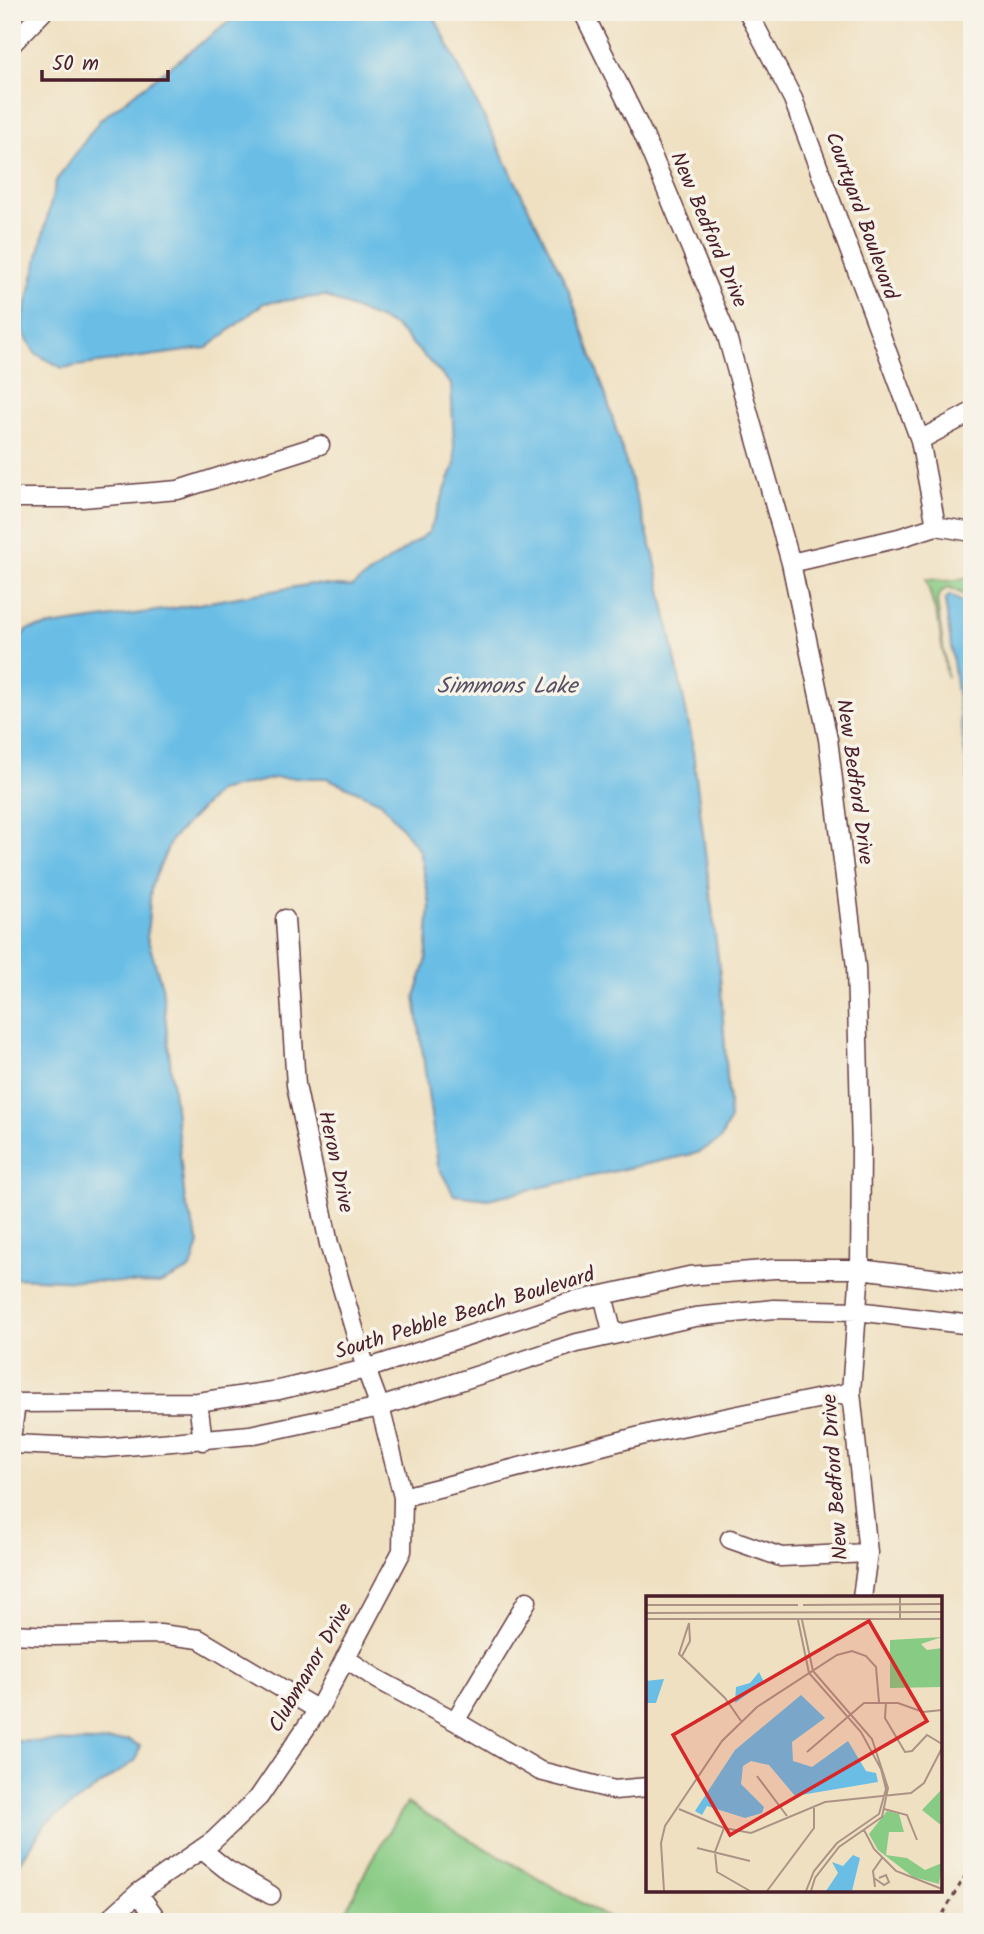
<svg xmlns="http://www.w3.org/2000/svg" width="984" height="1934" viewBox="0 0 984 1934" font-family="Kalam,sans-serif">
<style>
.green{fill:#88cb84;stroke:#697558;stroke-width:2}
.water{fill:#6abee6;stroke:#5a6e88;stroke-width:2}
.lines{fill:none;stroke-linecap:round;stroke-linejoin:round}
.minor-casing{stroke:#633c42;stroke-width:21}
.path{stroke:#633c42;stroke-width:2.5;stroke-dasharray:5 5;stroke-linecap:butt}
.minor{stroke:#fff;stroke-width:18}
.labels{text-anchor:middle;dominant-baseline:central;stroke-width:7;stroke-linejoin:round;paint-order:stroke}
.street-label{font-size:21px;fill:#4a1f2b;stroke:#f7f3e8}
.water-label{font-size:23px;font-style:italic;fill:#544f63;stroke:#f7f3e8}
.inset-road{fill:none;stroke:#ad9385;stroke-width:2}
.view{fill:#d62828;fill-opacity:0.15;stroke:#d62828;stroke-width:3.5}
.inset-edge{fill:none;stroke:#4a1f2b;stroke-width:3.5}
</style>
<rect width="100%" height="100%" fill="#f7f3e8"/>
<filter id="ink" filterUnits="userSpaceOnUse"><feTurbulence type="fractalNoise" baseFrequency=".0143" numOctaves="2"/><feDisplacementMap in="SourceGraphic" scale="14" xChannelSelector="R" yChannelSelector="G"/><feConvolveMatrix kernelMatrix="1 2 1 2 8 2 1 2 1" color-interpolation-filters="sRGB"/></filter>
<filter id="wash" filterUnits="userSpaceOnUse"><feTurbulence type="fractalNoise" baseFrequency=".00686" numOctaves="4" result="noise"/><feDisplacementMap in="SourceGraphic" scale="28" xChannelSelector="R" yChannelSelector="G"/><feGaussianBlur stdDeviation="1.57" result="paint"/><feColorMatrix in="noise" values="0 0 0 0 0 0 0 0 0 0 0 0 0 0 0 0 0 1.4 0 .05"/><feComposite in="paint" operator="in"/></filter>
<g filter="url(#wash)">
<rect width="100%" height="100%" fill="#efe0c1"/>
<path class="green" d="M 972,578 L 972,599 L 949,587 C 942,589 939,594 937,601 L 947,678 L 939,625 L 926,579 L 945,581 Z
M 407,1803 L 420,1811 L 615,1922 L 341,1922 L 370,1862 Z"/>
<path class="water" d="M 242,12 L 432,12 L 568,288 L 605,393 L 654,556 L 691,735 L 720,975 L 730,1119 L 720,1140 L 697,1153 L 488,1199 L 454,1195 L 438,1166 L 415,997 L 426,962 L 430,904 L 419,850 L 381,802 L 327,778 L 275,778 L 218,791 L 171,840 L 151,887 L 147,937 L 162,986 L 185,1201 L 199,1243 L 191,1269 L 159,1284 L 12,1278 L 12,644 L 29,629 L 170,609 L 312,584 L 351,587 L 429,532 L 455,464 L 451,384 L 395,326 L 324,296 L 264,303 L 207,348 L 62,368 L 35,353 L 21,328 L 56,181 L 100,120 Z
M 950,595 L 972,608 L 972,808 L 945,600 Z
M 129,1740 L 140,1746 L 136,1760 L 45,1824 L 19,1864 L 12,1866 L 12,1741 L 94,1742 Z"/>
</g>
<g filter="url(#ink)">
<g class="lines">
<g class="minor-casing">
<path id="minor" d="M 583,12 L 644,136 L 726,333 L 791,563 L 828,739 L 856,967 L 861,1149 L 860,1269 L 851,1392 L 868,1553 L 862,1598
M 748,12 L 793,99 L 920,440 L 972,412
M 12,44 L 43,12
M 920,440 L 936,526
M 12,498 L 82,498 L 178,490 L 320,445
M 791,563 L 899,538 L 936,526 L 972,532
M 603,1295 L 613,1335
M 198,1402 L 203,1441
M 12,1403 L 198,1402 L 279,1390 L 366,1369 L 567,1303 L 689,1276 L 774,1269 L 860,1269 L 972,1283
M 12,1432 L 16,1404
M 12,1444 L 104,1448 L 250,1435 L 380,1407 L 577,1343 L 695,1317 L 774,1309 L 857,1311 L 972,1325
M 403,1497 L 656,1432 L 851,1392
M 730,1539 L 781,1557 L 868,1553
M 12,1634 L 53,1636 L 160,1634 L 199,1639 L 318,1710
M 345,1658 L 377,1679 L 455,1721 L 540,1771 L 614,1790 L 648,1787
M 455,1721 L 527,1601
M 201,1849 L 226,1869 L 271,1895
M 138,1893 L 159,1922
M 106,1922 L 138,1893 L 213,1841 L 259,1797 L 318,1710 L 402,1551 L 403,1497 L 380,1407 L 366,1369 L 329,1244 L 296,1085 L 285,919"/>
</g>
<path class="path" d="M 938,1922 L 972,1864"/>
<use href="#minor" class="minor"/>
</g>
</g>
<g class="labels">
<g class="street-label">
<text transform="translate(861 216) rotate(70)">Courtyard Boulevard</text>
<text transform="translate(708 230) rotate(67)">New Bedford Drive</text>
<text transform="translate(854 782) rotate(82)">New Bedford Drive</text>
<text transform="translate(335 1162) rotate(78)">Heron Drive</text>
<text transform="translate(465 1314) rotate(-17)">South Pebble Beach Boulevard</text>
<text transform="translate(836 1477) rotate(-94)">New Bedford Drive</text>
<text transform="translate(311 1668) rotate(-60)">Clubmanor Drive</text>
</g>
<g class="water-label">
<text x="507" y="687">Simmons Lake</text>
</g>
</g>
<g transform="translate(646 1596)">
<rect width="296" height="296" fill="#efe0c1"/>
<path d="M 296,41 L 275,48 L 281,54 L 296,52 L 296,91 L 244,92 L 244,44 ZM 296,193 L 296,230 L 276,214 ZM 241,215 L 253,218 L 258,236 L 243,236 L 240,259 L 261,262 L 279,274 L 296,267 L 293,288 L 267,281 L 232,254 L 223,238 Z" fill="#88cb84"/>
<path d="M 113,76 L 118,86 L 89,107 L 90,91 L 104,87 ZM 18,83 L 10,107 L 0,107 L 0,85 ZM 155,99 L 179,122 L 146,146 L 147,165 L 166,171 L 202,145 L 220,175 L 230,177 L 232,186 L 149,200 L 123,169 L 105,165 L 97,170 L 95,188 L 118,211 L 116,217 L 99,222 L 61,210 L 56,219 L 49,215 L 89,154 ZM 207,259 L 214,262 L 206,295 L 180,295 L 192,277 L 186,266 L 197,270 Z" fill="#6abee6"/>
<path class="inset-road" d="M 254,1 L 254,23M 0,9 L 152,9M 157,9 L 296,8M 0,17 L 296,16M 0,23 L 296,23M 152,24 L 163,77 L 215,136 L 235,173 L 240,193 L 233,218 L 191,247 L 168,275 L 160,295M 156,24 L 167,75 L 226,143 L 242,192 L 236,221 L 193,251 L 169,282 L 165,295M 36,60 L 44,45 L 43,27 L 33,58 L 79,102 L 95,125M 240,106 L 239,122 L 259,156 L 266,155 L 281,139 L 296,148M 161,156 L 218,107 L 252,107 L 277,116 L 296,114M 111,180 L 141,220M 33,213 L 78,232 L 105,237 L 179,206 L 265,197 L 278,187 L 296,152M 238,213 L 261,219 L 271,244M 78,232 L 69,256 L 71,276 L 104,295M 218,234 L 228,253 L 250,275 L 296,293M 51,252 L 104,265M 228,282 L 238,289 L 243,286 L 240,279 L 233,282M 229,291 L 227,275 L 236,262M 18,295 L 15,247 L 19,230 L 76,145 L 111,111 L 191,59 L 206,55 L 220,60 L 230,71 L 233,106M 121,295 L 168,232 L 168,210"/>
<path class="view" d="M 223,25 L 281,125 L 84,239 L 27,139 Z"/>
<rect width="296" height="296" class="inset-edge"/>
</g>
<rect width="984" height="1934" fill="none" stroke="#f7f3e8" stroke-width="42"/>
<path d="M42 70v10h126v-10" fill="none" stroke="#4a1f2b" stroke-width="3.5"/>
<text x="52" y="70" font-size="21" fill="#4a1f2b" stroke="#f7f3e8" stroke-width="5" paint-order="stroke">50 m</text>
</svg>
